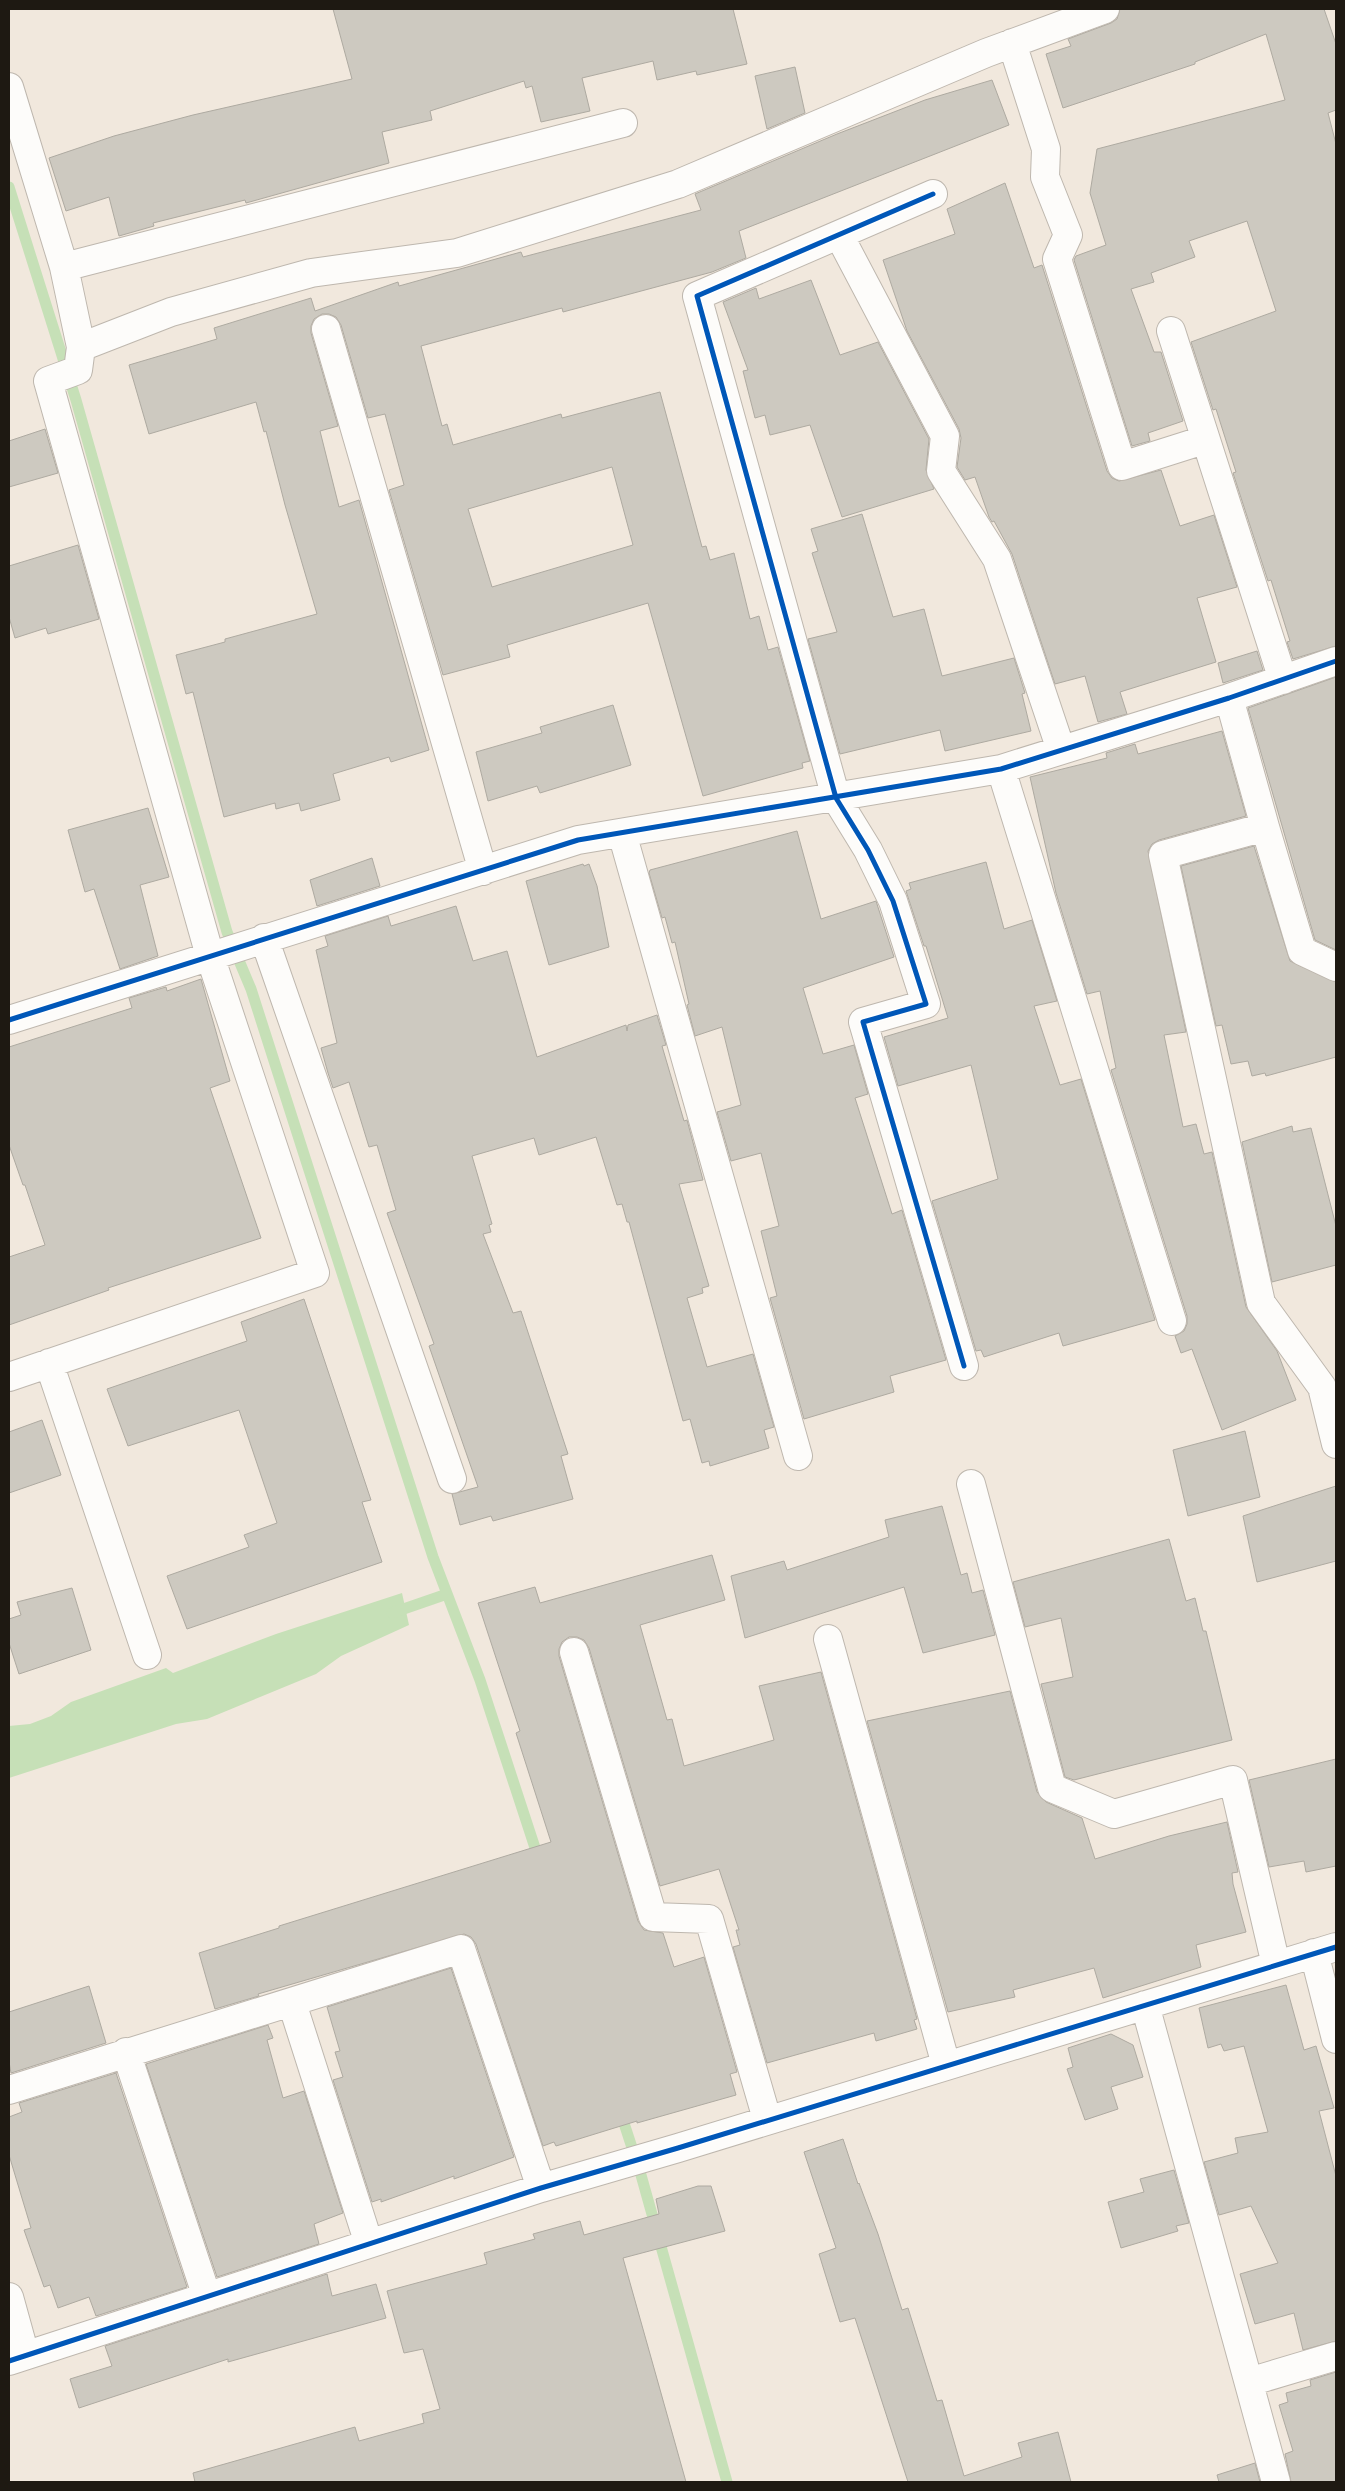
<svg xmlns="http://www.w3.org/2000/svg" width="1345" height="2491" viewBox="0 0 1345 2491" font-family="Commissioner,sans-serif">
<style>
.water{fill:#c6e0b7}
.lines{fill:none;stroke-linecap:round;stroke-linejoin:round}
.stream{stroke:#c6e0b7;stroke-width:11}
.building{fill:#cdc9c0;stroke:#aeaaa1;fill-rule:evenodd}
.minor-casing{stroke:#beb7ae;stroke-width:30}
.minor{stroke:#fdfcfa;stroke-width:28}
.cycleway-casing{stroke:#fff;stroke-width:8}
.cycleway{stroke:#0057b8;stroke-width:5}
</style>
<rect width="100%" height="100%" fill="#f1e8dd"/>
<path class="water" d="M 402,1593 L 409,1625 L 341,1656 L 316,1674 L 207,1719 L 176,1724 L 9,1778 L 9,1726 L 30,1724 L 51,1716 L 71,1702 L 166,1668 L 173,1673 L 276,1634 Z"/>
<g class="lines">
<path class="stream" d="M 9,187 L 76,400 L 227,932 L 251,989 L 433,1557 L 480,1680 L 539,1860
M 392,1613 L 447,1594
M 620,2111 L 641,2175 L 727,2482"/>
</g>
<path class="building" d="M 333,9 L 733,9 L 747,64 L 697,75 L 696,71 L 657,80 L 653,61 L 582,78 L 590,111 L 541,122 L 532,86 L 526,88 L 524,81 L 430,111 L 432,120 L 382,132 L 389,163 L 246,203 L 245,200 L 153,223 L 154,226 L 119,236 L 109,197 L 66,211 L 49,158 L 114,136 L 193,115 L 352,79 Z
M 1120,9 L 1324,9 L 1336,44 L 1336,110 L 1328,113 L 1336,144 L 1336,646 L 1293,659 L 1287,642 L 1290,641 L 1271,580 L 1268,581 L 1233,473 L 1236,472 L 1216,409 L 1213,410 L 1191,342 L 1276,311 L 1247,221 L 1189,241 L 1195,257 L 1151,273 L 1154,282 L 1131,289 L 1154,352 L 1161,352 L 1183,421 L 1148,433 L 1150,441 L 1132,446 L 1074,260 L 1076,256 L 1106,245 L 1090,193 L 1097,149 L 1285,100 L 1266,34 L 1195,62 L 1195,64 L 1063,108 L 1046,54 L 1071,46 L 1068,39 L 1111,23 L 1117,19 Z
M 795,67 L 805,113 L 767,129 L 755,76 Z
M 992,80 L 1009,125 L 739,231 L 746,258 L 712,272 L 563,312 L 562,308 L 421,346 L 442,426 L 447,424 L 453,445 L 561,414 L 562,418 L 660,392 L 702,547 L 706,546 L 710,560 L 734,553 L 750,619 L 759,616 L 768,650 L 778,647 L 810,761 L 802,763 L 803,768 L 703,796 L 648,603 L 507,645 L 510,657 L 443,675 L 389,490 L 404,485 L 385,414 L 368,418 L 341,325 L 336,317 L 329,314 L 322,314 L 314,319 L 311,326 L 311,333 L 338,426 L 320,431 L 339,507 L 359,500 L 429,750 L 391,762 L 389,757 L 333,774 L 340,800 L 301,811 L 299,803 L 276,809 L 275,803 L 224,817 L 193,692 L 186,694 L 176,655 L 225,642 L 225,639 L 317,614 L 285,505 L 266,431 L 264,432 L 256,402 L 149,434 L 129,365 L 217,339 L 214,328 L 311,298 L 315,311 L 398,282 L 399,286 L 521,252 L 523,257 L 701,210 L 695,194 L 837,134 L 925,100 ZM 612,467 L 633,545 L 492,587 L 468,509 Z
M 1005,183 L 1034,268 L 1042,265 L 1107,471 L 1112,478 L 1119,481 L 1161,470 L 1180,526 L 1214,515 L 1237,587 L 1197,598 L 1216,662 L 1120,692 L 1127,714 L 1098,722 L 1085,676 L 1055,684 L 1012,554 L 994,521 L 992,522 L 989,517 L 975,477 L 965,480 L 957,467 L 961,438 L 959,429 L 907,331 L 883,260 L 955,234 L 947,209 Z
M 811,280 L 840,355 L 878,342 L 929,439 L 926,470 L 934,489 L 842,517 L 810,425 L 770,435 L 765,415 L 755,418 L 743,371 L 748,370 L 723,302 L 756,288 L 759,299 Z
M 45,429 L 58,473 L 9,487 L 9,441 Z
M 862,514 L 893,617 L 924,609 L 942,676 L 1014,658 L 1025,693 L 1022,694 L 1031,731 L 945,751 L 940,730 L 840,754 L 808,639 L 837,632 L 812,553 L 818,551 L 811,529 Z
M 78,545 L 99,619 L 48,634 L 46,628 L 15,638 L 9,617 L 9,566 Z
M 1257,651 L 1263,670 L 1223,683 L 1218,663 Z
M 1336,677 L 1336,950 L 1315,940 L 1248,708 Z
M 613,705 L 631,765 L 540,793 L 537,786 L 488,801 L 476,752 L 542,733 L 540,727 Z
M 1222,731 L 1246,816 L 1159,840 L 1152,844 L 1148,851 L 1186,1032 L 1164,1035 L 1183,1127 L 1196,1124 L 1204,1154 L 1212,1152 L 1246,1307 L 1277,1351 L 1296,1400 L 1222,1430 L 1192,1349 L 1181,1353 L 1175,1336 L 1184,1331 L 1187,1324 L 1187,1316 L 1111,1070 L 1116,1068 L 1100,991 L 1087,994 L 1056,893 L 1030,777 L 1107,758 L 1106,753 L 1135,744 L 1138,754 Z
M 148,808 L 169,877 L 140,885 L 158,956 L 120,969 L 94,889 L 85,892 L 68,830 Z
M 797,831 L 821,919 L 876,901 L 894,957 L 803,988 L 823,1054 L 854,1045 L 868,1094 L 855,1098 L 892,1214 L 902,1210 L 946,1360 L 890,1376 L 894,1392 L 804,1419 L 770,1298 L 777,1296 L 761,1231 L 779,1226 L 761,1153 L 731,1161 L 717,1112 L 741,1105 L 722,1027 L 695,1036 L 687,1005 L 689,1004 L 675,942 L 672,943 L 665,917 L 662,918 L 649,873 L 650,870 Z
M 1254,846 L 1290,961 L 1336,982 L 1336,1057 L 1266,1076 L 1265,1073 L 1252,1076 L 1248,1061 L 1231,1064 L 1222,1025 L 1216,1026 L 1181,866 Z
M 372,858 L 380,886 L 317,906 L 310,880 Z
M 986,862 L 1004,929 L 1032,920 L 1057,1001 L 1034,1006 L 1060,1085 L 1081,1079 L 1155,1320 L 1063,1346 L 1059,1333 L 984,1357 L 981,1350 L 976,1351 L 932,1201 L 998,1179 L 971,1065 L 898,1086 L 884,1037 L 948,1018 L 926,946 L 924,946 L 906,891 L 911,889 L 909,883 Z
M 583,864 L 584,866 L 589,864 L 597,886 L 609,947 L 549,965 L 526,881 Z
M 456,906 L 473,961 L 507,951 L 537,1057 L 626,1025 L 627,1031 L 628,1025 L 657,1015 L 666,1045 L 662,1046 L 684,1121 L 687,1120 L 703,1180 L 679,1184 L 709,1286 L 702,1288 L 703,1293 L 687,1298 L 707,1367 L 753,1354 L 774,1427 L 764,1430 L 769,1448 L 710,1466 L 709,1461 L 702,1463 L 690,1419 L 683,1421 L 629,1222 L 627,1222 L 622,1204 L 617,1205 L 596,1137 L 539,1155 L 534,1138 L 472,1156 L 492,1224 L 489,1225 L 491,1232 L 483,1234 L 513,1313 L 521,1311 L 568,1454 L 561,1456 L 573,1499 L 493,1521 L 491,1516 L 460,1525 L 452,1494 L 478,1487 L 429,1346 L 434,1344 L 387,1213 L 396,1210 L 377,1145 L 369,1147 L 349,1082 L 333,1088 L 328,1073 L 321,1048 L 337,1043 L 316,950 L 328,946 L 325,936 L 388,916 L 391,926 Z
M 201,979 L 230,1081 L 210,1088 L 261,1238 L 108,1288 L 109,1290 L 9,1325 L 9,1257 L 45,1245 L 25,1185 L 23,1185 L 9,1145 L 9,1047 L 132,1008 L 129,998 L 166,987 L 167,991 Z
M 1292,1126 L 1293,1132 L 1311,1128 L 1336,1226 L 1336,1265 L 1272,1282 L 1242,1142 Z
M 304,1299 L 371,1500 L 362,1502 L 382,1562 L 187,1629 L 167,1576 L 249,1547 L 244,1535 L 277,1523 L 239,1410 L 128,1446 L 107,1389 L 247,1341 L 241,1322 Z
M 42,1420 L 61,1475 L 9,1493 L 9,1432 Z
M 1245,1431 L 1260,1497 L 1188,1516 L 1173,1450 Z
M 1336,1486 L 1336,1561 L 1257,1582 L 1243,1516 Z
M 942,1506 L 961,1575 L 967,1573 L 972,1593 L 983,1590 L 995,1635 L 923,1653 L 904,1587 L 745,1638 L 731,1576 L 784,1561 L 787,1570 L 889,1537 L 885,1520 Z
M 1169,1539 L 1186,1601 L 1195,1598 L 1203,1631 L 1206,1631 L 1232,1740 L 1074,1780 L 1065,1777 L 1041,1684 L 1073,1677 L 1061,1618 L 1025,1627 L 1013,1582 Z
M 712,1555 L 725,1600 L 640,1625 L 667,1720 L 672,1719 L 684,1766 L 774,1740 L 759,1686 L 821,1672 L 917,2019 L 914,2020 L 917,2029 L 876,2041 L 874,2033 L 767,2063 L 733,1947 L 740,1945 L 736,1930 L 739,1930 L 719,1869 L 660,1886 L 589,1648 L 584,1640 L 577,1637 L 569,1637 L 562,1642 L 559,1649 L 559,1656 L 638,1921 L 644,1930 L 663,1933 L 674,1967 L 704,1957 L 737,2072 L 730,2074 L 736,2095 L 637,2123 L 637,2121 L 556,2146 L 554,2142 L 543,2146 L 476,1944 L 471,1937 L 464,1934 L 258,1994 L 259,1996 L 215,2009 L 199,1953 L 279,1928 L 279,1926 L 551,1842 L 516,1733 L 520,1731 L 478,1603 L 535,1587 L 540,1603 Z
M 72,1588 L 91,1650 L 19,1674 L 9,1643 L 9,1619 L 21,1615 L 17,1602 Z
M 1010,1691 L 1037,1792 L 1046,1802 L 1082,1818 L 1095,1859 L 1169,1836 L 1227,1822 L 1238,1872 L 1232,1873 L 1233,1884 L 1246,1932 L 1196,1945 L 1201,1967 L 1103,1998 L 1094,1968 L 1013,1990 L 1015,1997 L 948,2012 L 867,1721 Z
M 1336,1759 L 1336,1866 L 1306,1872 L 1304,1861 L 1269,1867 L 1249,1780 Z
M 451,1968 L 514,2157 L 454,2179 L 454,2176 L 381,2202 L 381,2199 L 372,2202 L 333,2080 L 343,2077 L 335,2052 L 340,2051 L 327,2007 Z
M 1286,1985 L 1304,2050 L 1316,2046 L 1334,2108 L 1319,2111 L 1336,2176 L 1336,2341 L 1303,2350 L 1294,2313 L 1255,2324 L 1240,2274 L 1278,2263 L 1251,2206 L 1219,2215 L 1204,2162 L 1238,2153 L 1235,2138 L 1268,2132 L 1244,2046 L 1224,2051 L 1221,2044 L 1208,2048 L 1199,2008 Z
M 89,1986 L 106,2043 L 11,2073 L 9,2062 L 9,2012 Z
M 268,2025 L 273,2038 L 267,2040 L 283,2098 L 304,2091 L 343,2213 L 314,2224 L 319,2244 L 217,2277 L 146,2064 Z
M 1111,2034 L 1133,2045 L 1143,2077 L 1111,2087 L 1118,2109 L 1085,2120 L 1067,2069 L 1073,2067 L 1068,2048 Z
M 116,2073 L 187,2287 L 96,2316 L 89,2297 L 58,2308 L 50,2285 L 44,2287 L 24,2230 L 31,2228 L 9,2155 L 9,2117 L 22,2112 L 19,2103 Z
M 843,2139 L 858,2184 L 859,2183 L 878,2234 L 902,2310 L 908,2308 L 937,2401 L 942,2400 L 964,2476 L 1022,2457 L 1018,2443 L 1058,2432 L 1071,2482 L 908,2482 L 855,2318 L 840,2322 L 819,2254 L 836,2248 L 804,2152 Z
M 1174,2170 L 1189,2223 L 1176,2226 L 1178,2231 L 1121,2248 L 1108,2202 L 1144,2192 L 1140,2179 Z
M 698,2186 L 711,2186 L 725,2231 L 623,2258 L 686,2482 L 195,2482 L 193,2473 L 355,2427 L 359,2441 L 424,2423 L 422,2414 L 440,2409 L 423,2349 L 404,2353 L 387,2291 L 487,2264 L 484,2253 L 535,2239 L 533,2234 L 580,2221 L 584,2235 L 659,2214 L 656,2199 Z
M 327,2274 L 332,2296 L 376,2284 L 386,2318 L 228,2362 L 228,2359 L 79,2408 L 70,2379 L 112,2366 L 105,2346 Z
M 1336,2372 L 1336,2482 L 1291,2482 L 1285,2454 L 1293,2451 L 1279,2405 L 1288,2402 L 1286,2393 L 1311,2386 L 1310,2380 Z
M 1255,2463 L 1260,2482 L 1219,2482 L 1217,2475 Z"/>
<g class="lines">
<g class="minor-casing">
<path id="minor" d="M 1012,43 L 1046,149 L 1045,177 L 1068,235 L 1057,259 L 1122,466 L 1204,440
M 9,87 L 64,267 L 81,347 L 171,312 L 311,273 L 457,253 L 678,184 L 986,53 L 1105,9
M 933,194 L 697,296 L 836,798 L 868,850 L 893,901 L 926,1004 L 863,1022 L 964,1366
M 839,235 L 945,436 L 941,471 L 997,559 L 1061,750
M 64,267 L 623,123
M 326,329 L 483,871
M 1171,331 L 1283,680
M 1229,698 L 1265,827 L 1163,855 L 1261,1303 L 1322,1387 L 1336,1444
M 1001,769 L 1172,1321
M 1265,827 L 1302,951 L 1336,967
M 622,833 L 798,1456
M 264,938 L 452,1479
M 9,1020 L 578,840 L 1001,769 L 1229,698 L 1336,661
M 49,1363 L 147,1655
M 9,1377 L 315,1273 L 210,956 L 48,381 L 78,370 L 81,347
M 971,1484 L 1052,1788 L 1114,1814 L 1233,1780 L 1276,1965
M 828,1639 L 946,2065
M 574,1652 L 653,1917 L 709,1919 L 767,2119
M 1314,1953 L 1336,2039
M 292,2003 L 369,2244
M 1145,2005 L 1276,2482
M 126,2052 L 207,2297
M 9,2090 L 461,1949 L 541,2188
M 9,2297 L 25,2355
M 9,2361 L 541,2188 L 678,2148 L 1336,1947
M 1249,2382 L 1336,2356"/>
</g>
<use href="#minor" class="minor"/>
<g class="cycleway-casing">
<path id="cycleway" d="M 933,194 L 697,296 L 836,798 L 868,850 L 893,901 L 926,1004 L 863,1022 L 964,1366
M 9,1020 L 578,840 L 1001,769 L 1229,698 L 1336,661
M 9,2361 L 541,2188 L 678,2148 L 1336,1947"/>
</g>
<use href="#cycleway" class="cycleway"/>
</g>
<rect width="1345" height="2491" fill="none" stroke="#1e1912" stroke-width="20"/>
</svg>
